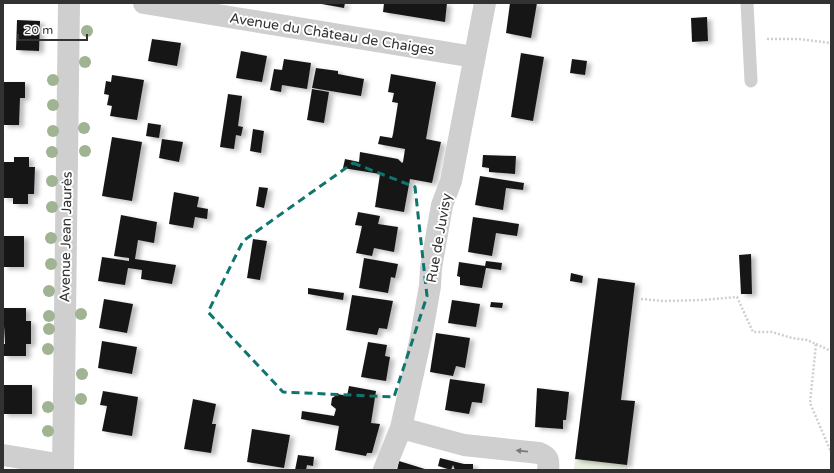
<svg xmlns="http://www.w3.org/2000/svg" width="834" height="473" viewBox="0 0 834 473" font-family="'Varela Round',sans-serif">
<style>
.green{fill:#e7f0df}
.building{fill:#191919;filter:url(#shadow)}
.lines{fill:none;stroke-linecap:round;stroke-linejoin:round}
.path{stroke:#cfcfcf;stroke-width:2.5;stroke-dasharray:2 2;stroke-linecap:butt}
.service{stroke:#cfcfcf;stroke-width:13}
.minor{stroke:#cfcfcf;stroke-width:22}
.tree{fill:#a0b392}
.oneway{fill:#797979}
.marked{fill:none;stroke:#0f766e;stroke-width:3;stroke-dasharray:8 5;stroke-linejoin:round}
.labels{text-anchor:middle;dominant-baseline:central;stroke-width:4;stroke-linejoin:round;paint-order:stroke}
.street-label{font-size:14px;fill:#323232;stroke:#fff}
</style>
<defs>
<filter id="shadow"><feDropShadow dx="4.5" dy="2.5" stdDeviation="2" flood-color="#0004"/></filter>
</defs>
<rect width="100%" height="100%" fill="#fff"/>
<path class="green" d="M 575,459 L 627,465 L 628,470 L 574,470 Z"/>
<path class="building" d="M 316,3 L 345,3 L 344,8 Z
M 384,3 L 447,3 L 445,22 L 383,12 Z
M 510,3 L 526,4 L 526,3 L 537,3 L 531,38 L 506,33 Z
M 707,17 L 708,41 L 692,42 L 691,18 Z
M 17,20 L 40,21 L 39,51 L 16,50 Z
M 152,39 L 181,43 L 177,66 L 148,61 Z
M 241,51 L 267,56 L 262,82 L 236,78 Z
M 521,53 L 544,57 L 533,121 L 511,117 Z
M 284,59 L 311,63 L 307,89 L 282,85 L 281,92 L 270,90 L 274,69 L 282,70 Z
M 572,59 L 587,61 L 585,75 L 570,73 Z
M 316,68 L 338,71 L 338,74 L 364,79 L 361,96 L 312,88 Z
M 391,74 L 436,82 L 426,139 L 441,142 L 432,183 L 410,179 L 404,212 L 375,207 L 380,174 L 343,168 L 345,159 L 359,162 L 360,152 L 398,159 L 402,163 L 403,162 L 405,149 L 378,144 L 380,136 L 392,138 L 393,134 L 398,103 L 392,102 L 394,93 L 388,92 Z
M 112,75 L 144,80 L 137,120 L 110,116 L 112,106 L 107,105 L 109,95 L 104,94 L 106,81 L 111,82 Z
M 3,82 L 25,82 L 25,98 L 20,98 L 19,125 L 3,125 Z
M 312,89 L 329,92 L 324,123 L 307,120 Z
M 228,94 L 242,96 L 238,126 L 243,127 L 241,136 L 236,135 L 234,149 L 220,147 Z
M 148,123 L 161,125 L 159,138 L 146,136 Z
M 253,129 L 264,131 L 261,153 L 250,151 Z
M 112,137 L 142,142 L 132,201 L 102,196 Z
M 162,139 L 183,142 L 179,162 L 159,158 Z
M 483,155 L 516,156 L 515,174 L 489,172 L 489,168 L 482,167 Z
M 14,157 L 29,157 L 29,167 L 35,167 L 34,194 L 28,194 L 28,204 L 13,204 L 13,198 L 3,198 L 3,162 L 14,162 Z
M 480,176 L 524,183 L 523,190 L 506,188 L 503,210 L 475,205 Z
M 259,187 L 268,188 L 264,208 L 256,206 Z
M 174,192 L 199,197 L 197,207 L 208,209 L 207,219 L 195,217 L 193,228 L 169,224 Z
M 358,212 L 380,216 L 378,224 L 398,227 L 394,252 L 374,248 L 372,256 L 356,253 L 362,226 L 355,225 Z
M 121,215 L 157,222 L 154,243 L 138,240 L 135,259 L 176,265 L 172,284 L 141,279 L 142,270 L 128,268 L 125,285 L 98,281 L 102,257 L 129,261 L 129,258 L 114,256 Z
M 473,217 L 519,224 L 517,236 L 496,233 L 492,256 L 468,252 Z
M 3,236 L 24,236 L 24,267 L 3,267 Z
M 253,239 L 267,241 L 260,280 L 247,278 Z
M 751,254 L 752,294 L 741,294 L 739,255 Z
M 364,258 L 398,264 L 395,278 L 391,277 L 388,293 L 359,288 Z
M 486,261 L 502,263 L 501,270 L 486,268 L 482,288 L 460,285 L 460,277 L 457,276 L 459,262 L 485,266 Z
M 571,273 L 583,276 L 582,283 L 570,281 Z
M 598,278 L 635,283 L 621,400 L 635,401 L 627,465 L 575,459 Z
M 308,288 L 344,293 L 343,300 L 308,294 Z
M 352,295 L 393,301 L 387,329 L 379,328 L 377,335 L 346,330 Z
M 104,299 L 133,304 L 127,333 L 99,328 Z
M 452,300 L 480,304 L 476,327 L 448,323 Z
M 491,302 L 503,303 L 502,308 L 490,307 Z
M 3,308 L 26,308 L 26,321 L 31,321 L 31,344 L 26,344 L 26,356 L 3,356 L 3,344 L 5,344 Z
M 436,333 L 470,338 L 465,368 L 456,366 L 453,376 L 430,372 Z
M 102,341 L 137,347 L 132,374 L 98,368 Z
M 368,342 L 387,345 L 385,356 L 390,357 L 386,381 L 361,377 Z
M 450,379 L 485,384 L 482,403 L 472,402 L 469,414 L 445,410 Z
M 4,385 L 32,385 L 32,414 L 3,414 Z
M 349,386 L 376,391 L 371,423 L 380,424 L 372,453 L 367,453 L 366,456 L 335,450 L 339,426 L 301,419 L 302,411 L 334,416 L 336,409 L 331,405 L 332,398 L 338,394 L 347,396 Z
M 537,388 L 569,392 L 566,420 L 563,420 L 563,429 L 535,427 Z
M 103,391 L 138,397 L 132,436 L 102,431 L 107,406 L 100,405 Z
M 193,399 L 216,404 L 212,424 L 216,424 L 211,453 L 184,449 Z
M 252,429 L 290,435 L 284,468 L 247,462 Z
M 298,455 L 314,457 L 313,466 L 307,465 L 306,470 L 295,470 Z
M 440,458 L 464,464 L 473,464 L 473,470 L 455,470 L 453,465 L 451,470 L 438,466 Z
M 399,461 L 428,470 L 397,470 Z"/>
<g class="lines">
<path class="path" d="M 767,39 L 798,39 L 831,43
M 641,299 L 663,301 L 702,300 L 737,297 L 753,332 L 772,332 L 792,338 L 807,340 L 816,344 L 810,403 L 831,452
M 816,344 L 831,351"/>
<path class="service" d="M 747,3 L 751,81"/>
<path class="minor" d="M 144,3 L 474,57
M 401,428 L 464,445 L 539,453 C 549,457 549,460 548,470
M 3,455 L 63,465
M 63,470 L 69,3
M 384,470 L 401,428 L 421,337 L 430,286 L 431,268 L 442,205 L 451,181 L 485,3"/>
</g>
<g class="tree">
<circle cx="87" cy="31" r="6"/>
<circle cx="85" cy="62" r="6"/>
<circle cx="53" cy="80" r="6"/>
<circle cx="53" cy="105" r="6"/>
<circle cx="84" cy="128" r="6"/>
<circle cx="53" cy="131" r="6"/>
<circle cx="85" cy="151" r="6"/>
<circle cx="52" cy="152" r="6"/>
<circle cx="52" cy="181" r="6"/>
<circle cx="52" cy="207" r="6"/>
<circle cx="51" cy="238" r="6"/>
<circle cx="51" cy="264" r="6"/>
<circle cx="49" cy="291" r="6"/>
<circle cx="81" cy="314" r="6"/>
<circle cx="49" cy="316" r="6"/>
<circle cx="49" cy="329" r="6"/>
<circle cx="48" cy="349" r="6"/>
<circle cx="82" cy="374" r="6"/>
<circle cx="81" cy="399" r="6"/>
<circle cx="48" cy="407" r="6"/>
<circle cx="48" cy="431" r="6"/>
</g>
<defs><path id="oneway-solid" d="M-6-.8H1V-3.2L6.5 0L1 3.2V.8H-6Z"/></defs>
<use class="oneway" href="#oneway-solid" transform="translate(522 451) rotate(-174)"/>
<path class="marked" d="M 353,163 L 415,187 L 427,296 L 394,397 L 283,392 L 208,312 L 243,241 Z"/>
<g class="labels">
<g class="street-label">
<text transform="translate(332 34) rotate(9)">Avenue du Château de Chaiges</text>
<text transform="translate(66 237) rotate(-89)">Avenue Jean Jaurès</text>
<text transform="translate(439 238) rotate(-80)">Rue de Juvisy</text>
</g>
</g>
<rect width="834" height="473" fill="none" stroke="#323232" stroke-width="8"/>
<path d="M18 34v6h69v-6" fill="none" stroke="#323232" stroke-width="2"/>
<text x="24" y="34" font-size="12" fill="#323232" stroke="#ffffff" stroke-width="3" paint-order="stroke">20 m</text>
</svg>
